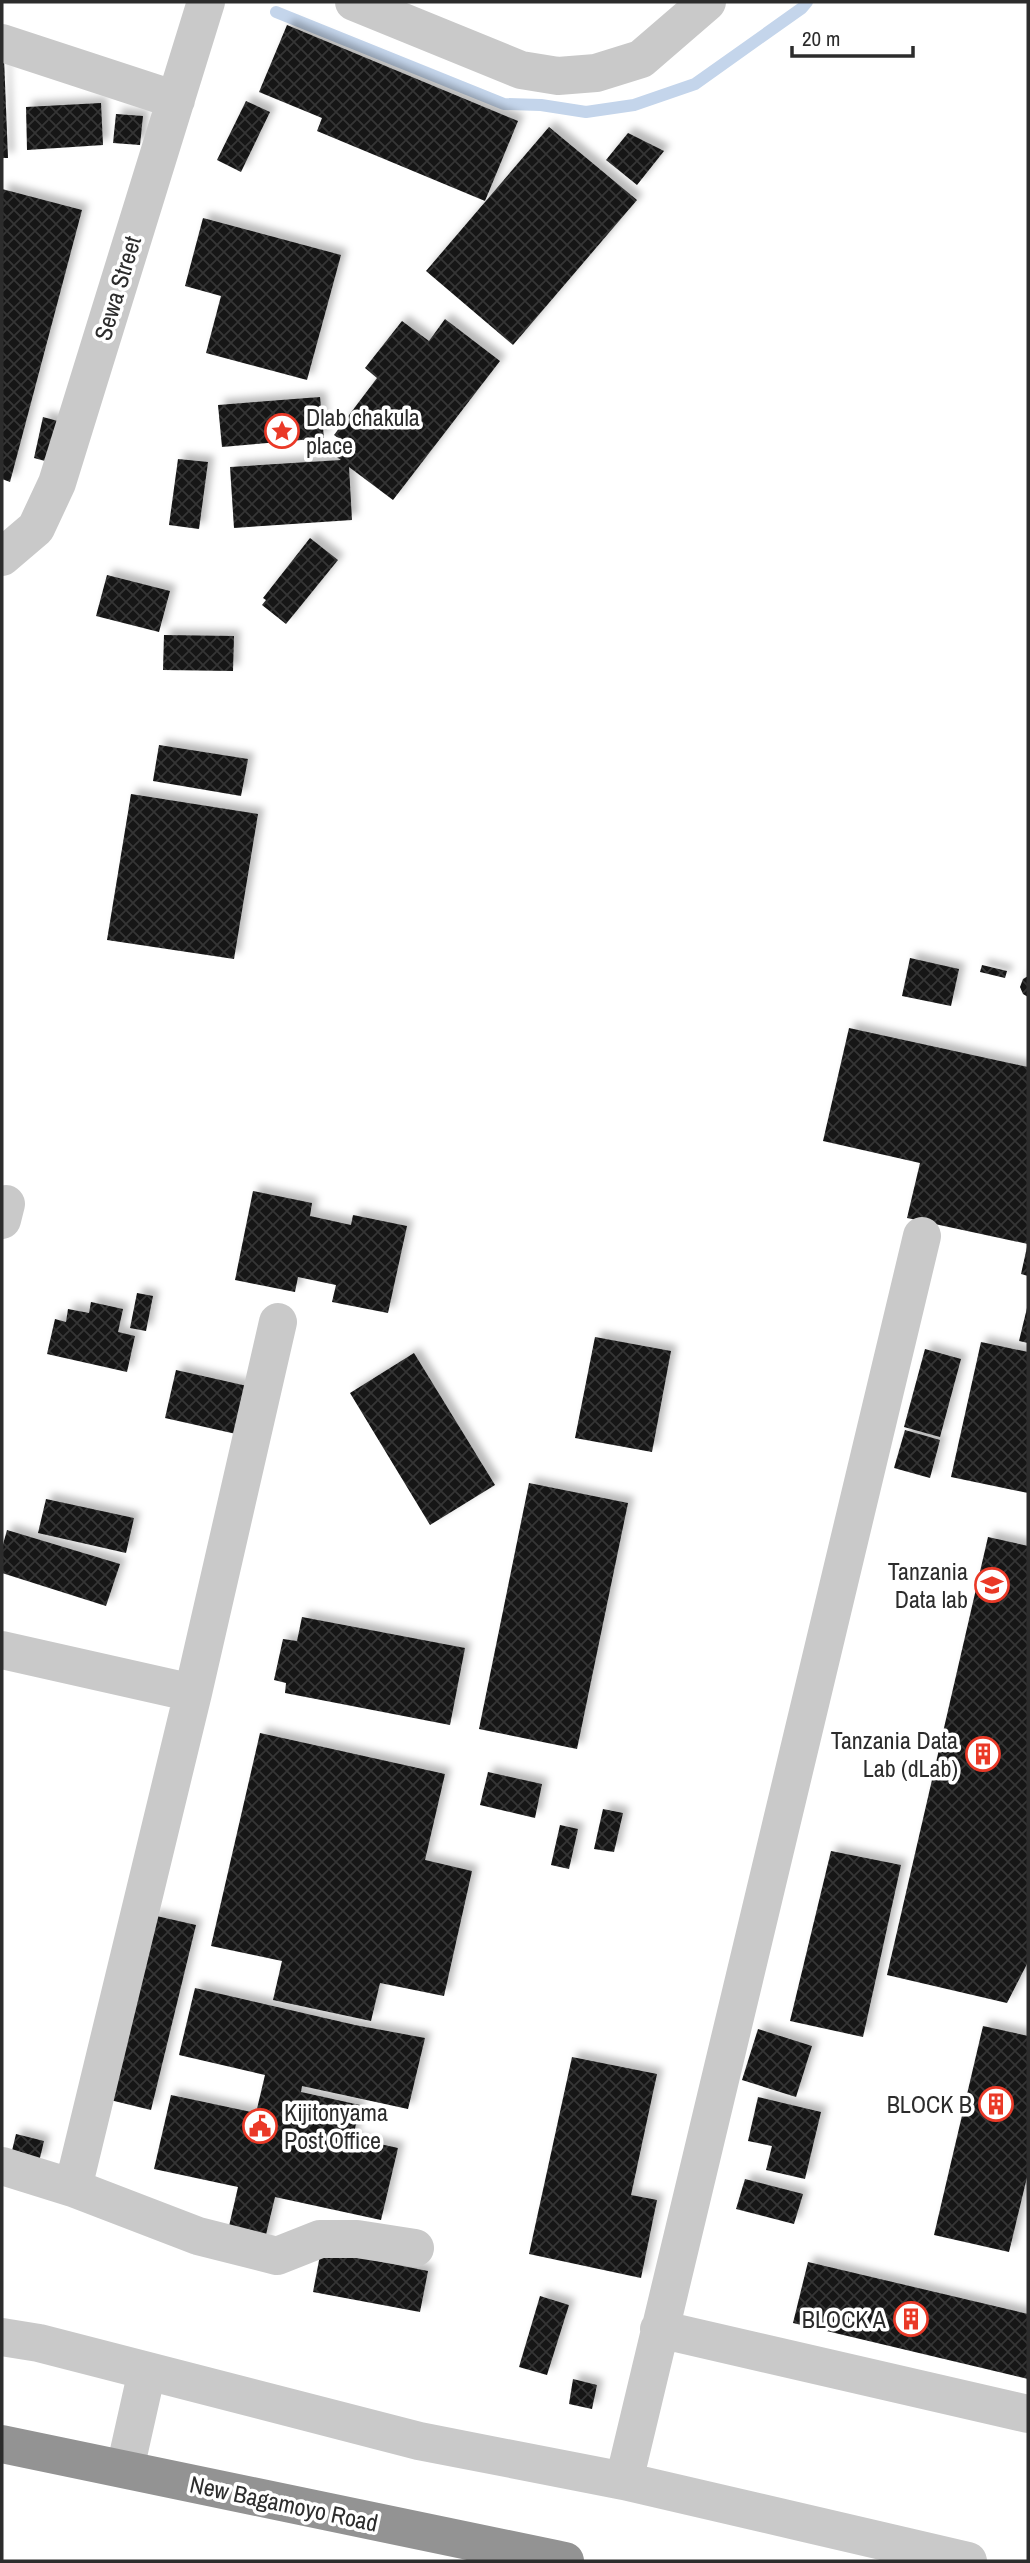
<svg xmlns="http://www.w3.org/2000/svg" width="1030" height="2563" viewBox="0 0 1030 2563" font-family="'Archivo Narrow',sans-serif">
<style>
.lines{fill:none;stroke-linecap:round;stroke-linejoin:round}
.stream{stroke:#c4d5eb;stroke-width:12}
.building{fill:url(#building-cross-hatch);filter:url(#shadow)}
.minor{stroke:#c9c9c9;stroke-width:38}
.highway{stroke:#939393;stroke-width:38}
.labels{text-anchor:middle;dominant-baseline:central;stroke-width:7;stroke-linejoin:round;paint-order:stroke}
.street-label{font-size:24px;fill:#2c2c2c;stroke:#fff}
.poi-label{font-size:24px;fill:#2c2c2c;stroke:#fff;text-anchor:end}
</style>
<defs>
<pattern id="building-cross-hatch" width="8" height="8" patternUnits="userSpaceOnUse" patternTransform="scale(1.75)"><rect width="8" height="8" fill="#131313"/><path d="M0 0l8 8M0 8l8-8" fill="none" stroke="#363636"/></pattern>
<filter id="shadow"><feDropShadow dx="6" dy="-6" stdDeviation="3.5" flood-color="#0004"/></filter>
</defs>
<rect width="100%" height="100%" fill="#fff"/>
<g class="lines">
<path class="stream" d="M 276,12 L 504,104 L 541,105 L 586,112 L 634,105 L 695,84 L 802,8 L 807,2"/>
</g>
<path class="building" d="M 287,25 L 518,121 L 485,201 L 317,131 L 322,118 L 259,92 Z
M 4,58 L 8,158 L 2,158 L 2,59 Z
M 246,101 L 270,112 L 241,172 L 217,160 Z
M 101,103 L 103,145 L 27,150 L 26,107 Z
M 116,114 L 143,116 L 140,145 L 113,143 Z
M 549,127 L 637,200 L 513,345 L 426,271 Z
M 628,133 L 664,151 L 637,185 L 606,160 Z
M 2,189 L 82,210 L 10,482 L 2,479 Z
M 203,218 L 341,255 L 307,380 L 206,353 L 221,296 L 185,286 Z
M 445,319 L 500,361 L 393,500 L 349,467 L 352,520 L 234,528 L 230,467 L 341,460 L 335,456 L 345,443 L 334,435 L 377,378 L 365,368 L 402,321 L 429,341 Z
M 320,397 L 324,438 L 222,447 L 218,405 Z
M 43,417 L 65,423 L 56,464 L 34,458 Z
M 178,459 L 208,462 L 199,529 L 169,525 Z
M 310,538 L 338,560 L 286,624 L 262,605 L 266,600 L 263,598 Z
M 107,575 L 170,591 L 159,632 L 96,616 Z
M 164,635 L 234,636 L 233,671 L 163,670 Z
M 159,745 L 248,759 L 241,796 L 153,781 Z
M 131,794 L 258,814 L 234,959 L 107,940 Z
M 910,958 L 959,969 L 951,1006 L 902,996 Z
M 982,965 L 1007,971 L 1005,978 L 980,972 Z
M 1028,976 L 1028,997 L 1023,994 L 1020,987 L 1023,979 Z
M 849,1028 L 1028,1067 L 1028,1244 L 907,1218 L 920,1163 L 823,1141 Z
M 253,1191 L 312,1203 L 310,1216 L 351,1225 L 353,1215 L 407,1226 L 388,1313 L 332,1302 L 336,1285 L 298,1277 L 295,1292 L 235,1280 Z
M 1027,1247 L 1028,1247 L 1028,1276 L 1021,1274 Z
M 137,1293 L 153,1296 L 146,1331 L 130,1328 Z
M 91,1302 L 123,1309 L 118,1332 L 135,1336 L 127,1372 L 47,1354 L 55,1319 L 66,1322 L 68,1309 L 89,1313 Z
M 1027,1308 L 1028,1308 L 1028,1343 L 1019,1341 Z
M 595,1337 L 671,1351 L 652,1452 L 575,1438 Z
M 981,1342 L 1028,1352 L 1028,1493 L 951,1477 Z
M 925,1349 L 961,1359 L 940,1437 L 904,1427 Z
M 414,1353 L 495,1485 L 430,1525 L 350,1393 Z
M 176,1370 L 256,1388 L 245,1436 L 165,1418 Z
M 905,1430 L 940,1440 L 930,1478 L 894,1468 Z
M 529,1483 L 628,1503 L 577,1749 L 479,1729 Z
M 46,1499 L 134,1518 L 126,1553 L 38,1533 Z
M 7,1530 L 120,1564 L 106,1606 L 2,1573 L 2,1548 Z
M 988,1537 L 1028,1546 L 1028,1962 L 1007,2003 L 887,1975 Z
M 302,1617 L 465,1648 L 450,1725 L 285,1693 L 286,1683 L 274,1680 L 283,1639 L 297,1641 Z
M 260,1733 L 445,1774 L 425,1860 L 472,1871 L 444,1996 L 380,1983 L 371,2021 L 273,2000 L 282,1961 L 211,1946 Z
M 488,1772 L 542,1784 L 535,1818 L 480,1805 Z
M 603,1809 L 623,1813 L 614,1852 L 594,1849 Z
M 560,1825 L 578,1829 L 569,1869 L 551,1865 Z
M 831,1851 L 901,1865 L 863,2037 L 790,2021 Z
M 152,1915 L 196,1925 L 151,2110 L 106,2099 Z
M 195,1988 L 355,2025 L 425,2038 L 408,2109 L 302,2086 L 301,2092 L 360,2105 L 353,2138 L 398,2148 L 381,2220 L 275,2197 L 264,2243 L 227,2235 L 238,2187 L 154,2169 L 171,2095 L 256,2113 L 265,2075 L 179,2055 Z
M 983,2026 L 1028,2036 L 1028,2173 L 1009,2252 L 934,2235 Z
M 758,2029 L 812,2046 L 796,2097 L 742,2080 Z
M 572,2057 L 657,2074 L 631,2195 L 657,2200 L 641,2278 L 529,2254 Z
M 758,2097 L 821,2112 L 805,2179 L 766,2170 L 772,2146 L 748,2141 Z
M 16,2134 L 44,2141 L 39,2162 L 11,2155 Z
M 745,2179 L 803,2194 L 794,2224 L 736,2209 Z
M 321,2250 L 428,2271 L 420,2312 L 313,2292 Z
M 808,2262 L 1028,2314 L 1028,2379 L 793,2323 Z
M 540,2296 L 569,2305 L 547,2375 L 519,2367 Z
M 573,2379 L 597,2385 L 592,2409 L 569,2404 Z"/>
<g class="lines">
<path class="minor" d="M 354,2 L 521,70 L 558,76 L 596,73 L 641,59 L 707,2
M 2,43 L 176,100
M 2,557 L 36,528 L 57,483 L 206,2
M 2,1220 L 6,1204
M 2,1650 L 193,1693
M 2,2166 L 73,2188 L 198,2236 L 277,2256 L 320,2239 L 357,2239 L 415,2248
M 73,2188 L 193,1693 L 278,1322
M 659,2329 L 1028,2414
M 2,2337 L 39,2343 L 419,2441 L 624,2481 L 968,2561
M 125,2469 L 147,2371
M 624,2481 L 922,1236"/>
<path class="highway" d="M 2,2444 L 565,2561"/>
</g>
<defs>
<g id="sight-ring" transform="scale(1.75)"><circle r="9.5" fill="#fff" stroke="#ea3927" stroke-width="1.5"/><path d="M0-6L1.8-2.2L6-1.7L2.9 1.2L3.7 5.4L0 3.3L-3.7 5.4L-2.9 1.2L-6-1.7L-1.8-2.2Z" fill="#ea3927"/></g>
<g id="university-ring" transform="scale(1.75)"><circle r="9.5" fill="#fff" stroke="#ea3927" stroke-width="1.5"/><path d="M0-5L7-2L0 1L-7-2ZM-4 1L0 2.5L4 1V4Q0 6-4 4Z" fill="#ea3927"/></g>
<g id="building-ring" transform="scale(1.75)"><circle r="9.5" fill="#fff" stroke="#ea3927" stroke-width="1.5"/><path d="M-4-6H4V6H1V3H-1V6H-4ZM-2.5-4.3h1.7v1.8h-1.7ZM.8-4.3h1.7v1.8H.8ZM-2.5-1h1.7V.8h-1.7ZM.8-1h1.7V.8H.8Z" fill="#ea3927"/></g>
<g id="civic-ring" transform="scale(1.75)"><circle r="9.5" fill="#fff" stroke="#ea3927" stroke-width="1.5"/><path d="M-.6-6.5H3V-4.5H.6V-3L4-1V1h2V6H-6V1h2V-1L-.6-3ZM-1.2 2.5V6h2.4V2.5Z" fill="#ea3927"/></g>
</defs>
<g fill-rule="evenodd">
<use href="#sight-ring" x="282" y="431"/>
<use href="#university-ring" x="992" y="1585"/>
<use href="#building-ring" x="983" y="1754"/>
<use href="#building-ring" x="996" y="2104"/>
<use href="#civic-ring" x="260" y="2126"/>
<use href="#building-ring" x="911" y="2319"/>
</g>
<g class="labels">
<g class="street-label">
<text transform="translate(117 288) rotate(-73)">Sewa Street</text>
<text transform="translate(284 2503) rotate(12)">New Bagamoyo Road</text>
</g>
<g class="poi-label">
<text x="306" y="417" text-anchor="start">Dlab chakula<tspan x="306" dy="28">place</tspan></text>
<text x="968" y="1571">Tanzania<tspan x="968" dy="28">Data lab</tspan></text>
<text x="958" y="1740">Tanzania Data<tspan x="958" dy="28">Lab (dLab)</tspan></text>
<text x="972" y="2104">BLOCK B</text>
<text x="284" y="2112" text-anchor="start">Kijitonyama<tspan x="284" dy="28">Post Office</tspan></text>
<text x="886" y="2319">BLOCK A</text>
</g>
</g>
<rect width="1030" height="2563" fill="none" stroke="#2c2c2c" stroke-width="7"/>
<path d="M792 46v10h121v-10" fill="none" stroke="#2c2c2c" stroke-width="3.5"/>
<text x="802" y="46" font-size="21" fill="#2c2c2c" stroke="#ffffff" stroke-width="5" paint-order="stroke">20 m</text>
</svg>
